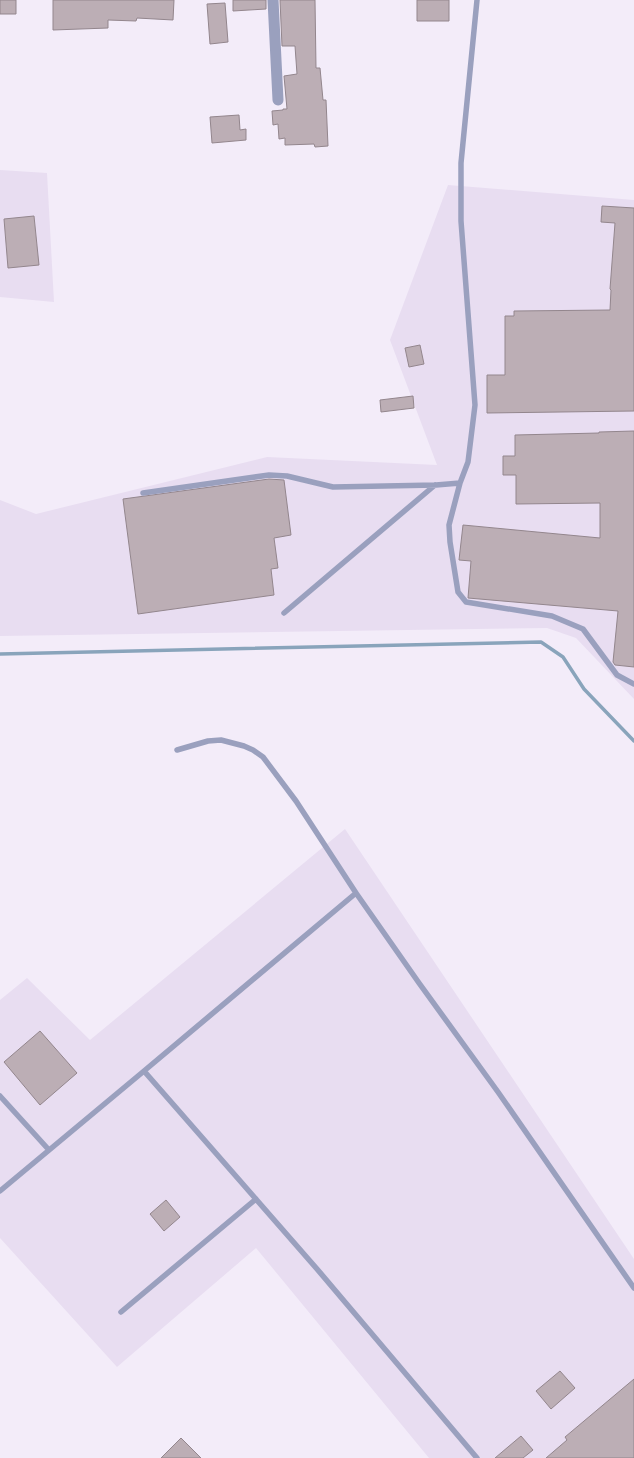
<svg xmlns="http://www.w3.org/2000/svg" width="634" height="1458" viewBox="0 0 634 1458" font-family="'Sofia Sans Condensed',sans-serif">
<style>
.built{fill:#e8ddf1}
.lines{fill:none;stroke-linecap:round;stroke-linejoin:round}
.stream{stroke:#89a4bb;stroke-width:3.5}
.building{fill:#bcaeb5;stroke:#93868d}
.service{stroke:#9aa0be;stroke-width:5.5}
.minor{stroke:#9aa0be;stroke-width:11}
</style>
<rect width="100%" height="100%" fill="#f3ecf9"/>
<path class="built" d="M 0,170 L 47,173 L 54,302 L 0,297 Z
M 448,185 L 634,200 L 634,699 L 576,638 L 547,628 L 0,636 L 0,500 L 36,514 L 267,457 L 437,465 L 390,340 Z
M 345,829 L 634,1259 L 634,1458 L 429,1458 L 256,1248 L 117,1367 L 0,1238 L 0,1000 L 27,978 L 90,1040 Z"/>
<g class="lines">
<path class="stream" d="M 0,654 L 541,642 L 563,657 L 584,689 L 634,741"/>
</g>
<path class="building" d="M 0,0 L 16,0 L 16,14 L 0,14 Z
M 53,0 L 174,0 L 173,20 L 137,18 L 136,21 L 108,20 L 108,28 L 53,30 Z
M 233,0 L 266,0 L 266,9 L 233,11 Z
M 280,0 L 315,0 L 316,68 L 320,68 L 323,100 L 326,100 L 328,146 L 315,147 L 314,144 L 285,145 L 285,138 L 279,139 L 278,124 L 273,125 L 272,111 L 283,110 L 283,109 L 287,109 L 284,76 L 297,74 L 295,46 L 282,46 Z
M 417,0 L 449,0 L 449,21 L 417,21 Z
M 225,3 L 228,42 L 210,44 L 207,4 Z
M 239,115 L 240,130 L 246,129 L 246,140 L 212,143 L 210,117 Z
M 602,206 L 634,208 L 634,411 L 487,413 L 487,375 L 505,375 L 505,316 L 514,316 L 514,311 L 610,310 L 611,290 L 610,289 L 615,223 L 601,222 Z
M 34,216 L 39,265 L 8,268 L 4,219 Z
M 420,345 L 424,364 L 409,367 L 405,348 Z
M 413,396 L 414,408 L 381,412 L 380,400 Z
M 634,431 L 634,667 L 615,665 L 613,662 L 618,611 L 468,598 L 471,561 L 459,560 L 463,525 L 600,538 L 600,503 L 516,504 L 516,475 L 503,475 L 503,456 L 515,456 L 515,435 L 599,433 L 599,432 Z
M 269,479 L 284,480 L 291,535 L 274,538 L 278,568 L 271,569 L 274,595 L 138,614 L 123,499 Z
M 40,1031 L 77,1073 L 40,1105 L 4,1062 Z
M 166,1200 L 180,1217 L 164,1231 L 150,1214 Z
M 560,1371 L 575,1388 L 551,1409 L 536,1391 Z
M 634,1379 L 634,1458 L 546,1458 L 567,1440 L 565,1437 Z
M 521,1436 L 533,1450 L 523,1458 L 495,1458 Z
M 181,1438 L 201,1458 L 161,1458 Z"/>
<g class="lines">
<path class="service" d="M 477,0 L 461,163 L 461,221 L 475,405 L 468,462 L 460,483 L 449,525 L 450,542 L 458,592 L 466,602 L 552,616 L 583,629 L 617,675 L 634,684
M 143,493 L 269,475 L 287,476 L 333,487 L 436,485 L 460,483
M 284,613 L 435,485
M 177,750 L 208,741 L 221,740 L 244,746 L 253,750 L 263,757 L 296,801 L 356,893
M 144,1071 L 356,893 L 419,983 L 498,1092 L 634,1288
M 0,1096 L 49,1150
M 0,1191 L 144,1071 L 317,1269 L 477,1458
M 121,1312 L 256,1199"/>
<path class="minor" d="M 273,0 L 278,100"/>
</g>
</svg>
